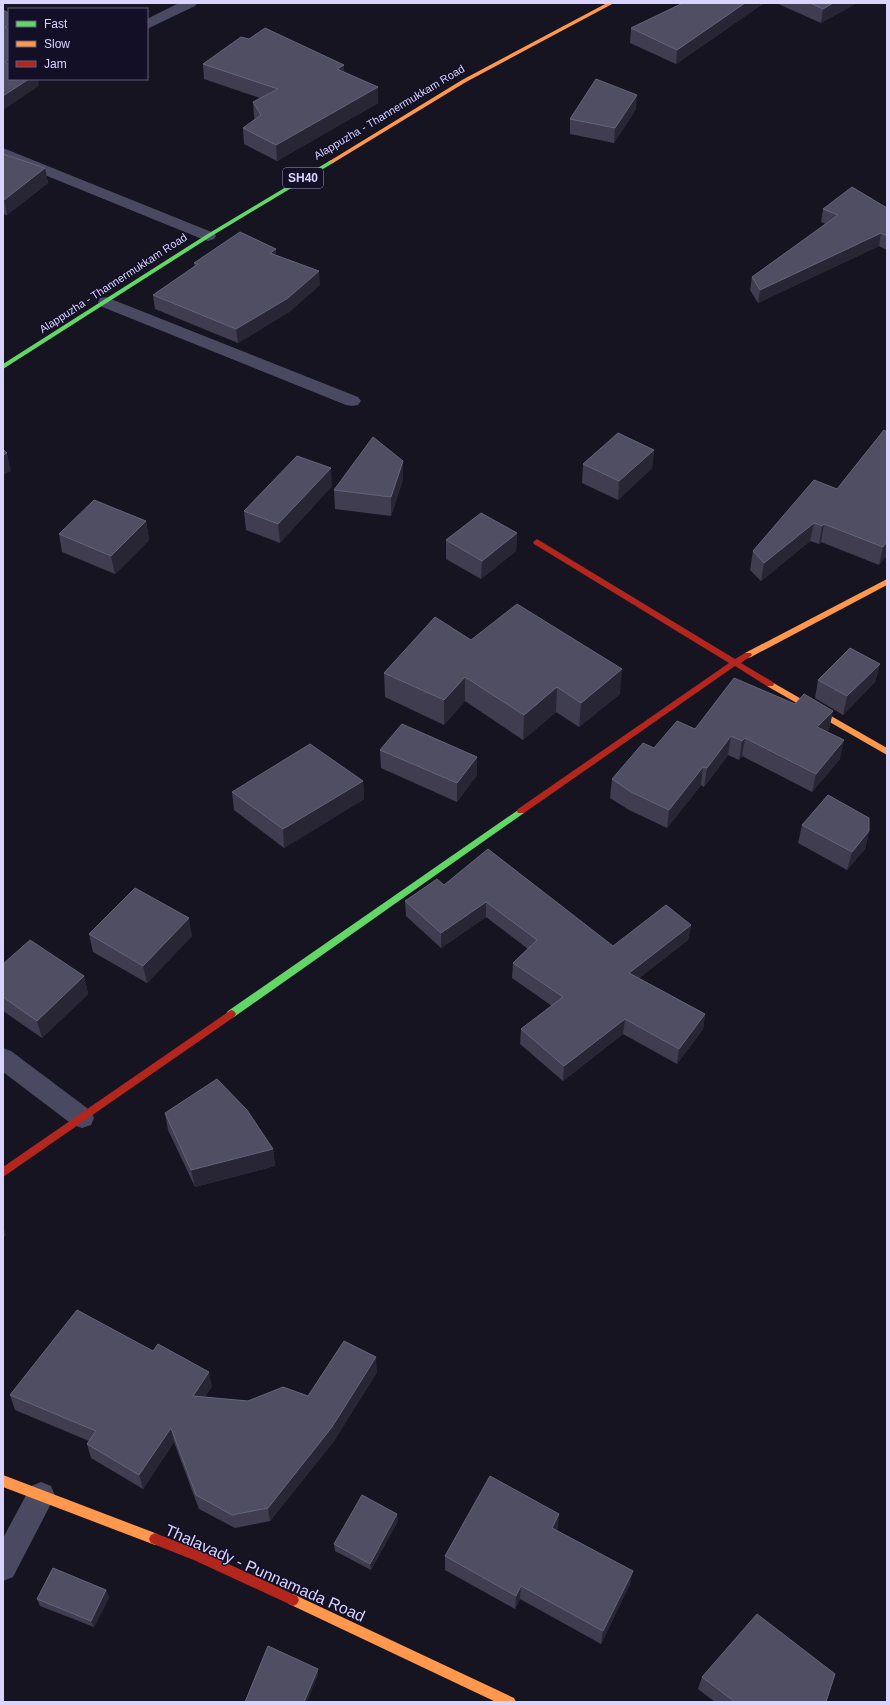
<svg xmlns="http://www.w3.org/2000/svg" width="890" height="1705" viewBox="0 0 890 1705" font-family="Arial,sans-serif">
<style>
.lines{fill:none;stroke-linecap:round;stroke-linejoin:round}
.street{fill:#4a4962;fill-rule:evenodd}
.fast{fill:#63d668;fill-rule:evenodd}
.slow{fill:#ff974d;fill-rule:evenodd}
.jam{fill:#b3261e;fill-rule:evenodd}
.wall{fill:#403d50}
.shaded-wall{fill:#282635}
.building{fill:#504e63;stroke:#66637b}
.labels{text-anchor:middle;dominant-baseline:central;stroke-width:3;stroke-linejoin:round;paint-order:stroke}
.far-street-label{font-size:11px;fill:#d9d4ff;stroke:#130f26}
.shield{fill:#130f26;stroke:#9e99be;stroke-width:1}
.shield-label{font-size:12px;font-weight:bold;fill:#d9d4ff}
.near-street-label{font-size:16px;fill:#d9d4ff;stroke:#130f26}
</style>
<rect width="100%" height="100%" fill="#161421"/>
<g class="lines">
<path class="street" d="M 179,3 L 197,3 L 195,6 L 147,29 L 147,19 Z
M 3,148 L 214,233 L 216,236 L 214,239 L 208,241 L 202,239 L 3,158 Z
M 106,297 L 358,397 L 361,401 L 358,405 L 352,406 L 346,405 L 100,306 L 98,302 L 100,298 Z
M 3,1048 L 11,1051 L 91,1111 L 94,1118 L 91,1125 L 82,1128 L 73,1125 L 3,1072 Z
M 41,1482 L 51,1486 L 55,1496 L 13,1577 L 3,1581 L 3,1538 L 31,1486 Z"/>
<path class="fast" d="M 331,160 L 334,162 L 333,163 L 210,237 L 3,369 L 3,364 L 206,235 Z
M 521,808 L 524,809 L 525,811 L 524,813 L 234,1017 L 231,1018 L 228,1017 L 226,1014 L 228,1011 Z"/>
<path class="slow" d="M 607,3 L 614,3 L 466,82 L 333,163 L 328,162 L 462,80 Z
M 887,579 L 887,585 L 751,657 L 748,658 L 744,655 L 745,653 Z
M 770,681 L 887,748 L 887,755 L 767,686 L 766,684 L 767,682 Z
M 3,1475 L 155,1533 L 159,1535 L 161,1539 L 159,1543 L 155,1545 L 3,1487 Z
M 293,1594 L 514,1698 L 516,1702 L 496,1702 L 289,1604 L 287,1600 L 289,1596 Z"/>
<path class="jam" d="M 537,539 L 735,659 L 745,653 L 751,653 L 752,655 L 741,663 L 773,682 L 774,684 L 773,686 L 767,686 L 735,666 L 524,813 L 518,813 L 517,811 L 518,809 L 729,663 L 534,544 L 533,542 Z
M 231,1010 L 234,1011 L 236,1014 L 234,1017 L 3,1177 L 3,1167 Z
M 155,1533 L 203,1552 L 297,1596 L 299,1600 L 297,1604 L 293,1606 L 289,1604 L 196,1561 L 151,1543 L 149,1539 L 151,1535 Z"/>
</g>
<path class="wall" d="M 683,3 L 764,3 L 676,64 L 630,43 L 631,28 Z
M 776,3 L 857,3 L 821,23 Z
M 249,39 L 344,65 L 344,72 L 378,103 L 277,161 L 244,144 L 243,128 L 255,119 L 254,117 L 253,102 L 260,98 L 204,79 L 203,64 Z
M 636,109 L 614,143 L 570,134 L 570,119 Z
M 3,154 L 45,168 L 48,183 L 7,215 L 3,214 Z
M 887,208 L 887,250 L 879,246 L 758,303 L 750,290 L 752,277 L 826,224 L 821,222 L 823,209 Z
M 276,255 L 320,285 L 289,312 L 238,343 L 155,309 L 153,295 L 195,267 L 194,263 Z
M 884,430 L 887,555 L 879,565 L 821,542 L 819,544 L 810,541 L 761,581 L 750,570 L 753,551 L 837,489 Z
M 654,450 L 652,468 L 618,500 L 582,483 L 583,464 Z
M 403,461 L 403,479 L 391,516 L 335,509 L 334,490 Z
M 332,486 L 280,543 L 246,530 L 244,511 Z
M 146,521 L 149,540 L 115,574 L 62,552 L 59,534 Z
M 517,533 L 516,551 L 481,579 L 446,559 L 446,540 Z
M 471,640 L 620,694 L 579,727 L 556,712 L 523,740 L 465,701 L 444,725 L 385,697 L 384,673 Z
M 880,664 L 875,682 L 843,715 L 815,698 L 818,680 Z
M 833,711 L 829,729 L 827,732 L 840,759 L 812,792 L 742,756 L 739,760 L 728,755 L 704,787 L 701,785 L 667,828 L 629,810 L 610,798 L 612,779 L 654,748 L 695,729 Z
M 380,750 L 477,775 L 457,802 L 381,768 Z
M 363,781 L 364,799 L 284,848 L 234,810 L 232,792 Z
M 802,825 L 869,831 L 865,849 L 847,870 L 798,843 Z
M 444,885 L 613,946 L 691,925 L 688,940 L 639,978 L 705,1014 L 703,1029 L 677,1064 L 623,1034 L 563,1081 L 520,1044 L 521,1029 L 552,1006 L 512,978 L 513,963 L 528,949 L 486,917 L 441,948 L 406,916 L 405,901 Z
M 89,934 L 192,936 L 147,983 L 93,952 Z
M 3,964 L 84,976 L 88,994 L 42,1038 L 3,1011 Z
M 165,1113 L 273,1149 L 275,1166 L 195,1187 L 168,1130 Z
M 377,1372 L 334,1441 L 270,1521 L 235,1528 L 199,1509 L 174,1442 L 143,1489 L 91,1458 L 87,1444 L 89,1441 L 15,1410 L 10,1395 L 212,1386 L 205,1397 L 248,1401 L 308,1396 Z
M 398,1521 L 371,1570 L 335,1551 L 334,1544 Z
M 558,1528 L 556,1530 L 630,1584 L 601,1644 L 520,1599 L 515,1609 L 445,1570 L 445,1556 Z
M 106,1590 L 109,1597 L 94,1627 L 40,1606 L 37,1599 Z
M 702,1677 L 826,1702 L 715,1702 L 698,1689 Z"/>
<path class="shaded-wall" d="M 745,3 L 764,3 L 676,64 L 677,50 Z
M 833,3 L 857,3 L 821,23 L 823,9 Z
M 9,25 L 9,38 L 5,27 Z
M 344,65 L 344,81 L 337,69 Z
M 29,79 L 38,79 L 39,86 L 3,110 L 3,96 Z
M 378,87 L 378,103 L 277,161 L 276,145 Z
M 637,95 L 636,109 L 614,143 L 615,128 Z
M 45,168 L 48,183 L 7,215 L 4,200 Z
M 881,233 L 879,246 L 758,303 L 760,290 Z
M 276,249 L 277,263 L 270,253 Z
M 319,271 L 320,285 L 289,312 L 238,343 L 236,329 Z
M 654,450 L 652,468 L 618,500 L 619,481 Z
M 7,453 L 11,471 L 3,475 L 3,455 Z
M 403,461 L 403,479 L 391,516 L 391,497 Z
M 331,468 L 332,486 L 280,543 L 278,524 Z
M 146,521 L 149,540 L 115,574 L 111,556 Z
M 814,523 L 810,541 L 761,581 L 764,563 Z
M 824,524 L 821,542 L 819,544 L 822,526 Z
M 517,533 L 516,551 L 481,579 L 482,561 Z
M 887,542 L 887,555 L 879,565 L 883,547 Z
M 880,664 L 875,682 L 843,715 L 847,696 Z
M 622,669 L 620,694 L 579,727 L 581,703 Z
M 465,677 L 465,701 L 444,725 L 444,700 Z
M 557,687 L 556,712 L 523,740 L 524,715 Z
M 833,711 L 829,729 L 813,746 L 817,727 Z
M 731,736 L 728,755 L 704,787 L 707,768 Z
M 745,738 L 742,756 L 739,760 L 742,741 Z
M 844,740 L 840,759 L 812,792 L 816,774 Z
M 477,757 L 477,775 L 457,802 L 457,783 Z
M 703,767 L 701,785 L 667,828 L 669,810 Z
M 363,781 L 364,799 L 284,848 L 283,829 Z
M 869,831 L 865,849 L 847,870 L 852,852 Z
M 486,902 L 486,917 L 441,948 L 441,933 Z
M 189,918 L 192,936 L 147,983 L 143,966 Z
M 691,925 L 688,940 L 627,988 L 629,973 Z
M 84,976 L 88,994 L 42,1038 L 37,1021 Z
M 705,1014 L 703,1029 L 677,1064 L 679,1049 Z
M 625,1019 L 623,1034 L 563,1081 L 564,1066 Z
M 273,1149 L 275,1166 L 195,1187 L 191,1170 Z
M 3,1226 L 6,1235 L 3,1238 Z
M 376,1357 L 377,1372 L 334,1441 L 270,1521 L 268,1508 Z
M 209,1372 L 212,1386 L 196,1411 L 193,1396 Z
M 171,1428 L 174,1442 L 143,1489 L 139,1475 Z
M 397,1514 L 398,1521 L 371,1570 L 370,1564 Z
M 559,1514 L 558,1528 L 550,1541 L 552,1528 Z
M 633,1571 L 630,1584 L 601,1644 L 603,1631 Z
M 521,1586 L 520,1599 L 515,1609 L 516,1596 Z
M 106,1590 L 109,1597 L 94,1627 L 91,1621 Z
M 318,1669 L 318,1675 L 307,1702 L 304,1702 Z"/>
<path class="building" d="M 683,3 L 745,3 L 677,50 L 631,28 Z
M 810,3 L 833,3 L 823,9 Z
M 3,10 L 9,13 L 9,25 L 5,27 L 9,29 L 9,60 L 5,62 L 9,64 L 9,79 L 29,79 L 3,96 Z
M 265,28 L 344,65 L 337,69 L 378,87 L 276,145 L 243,128 L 261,115 L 253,102 L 278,89 L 203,64 L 241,37 L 249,39 Z
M 596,79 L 637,95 L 615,128 L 570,119 Z
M 3,154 L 45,168 L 4,200 L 3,199 Z
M 852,187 L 887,208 L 887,236 L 881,233 L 760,290 L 752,277 L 838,215 L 823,209 Z
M 240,232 L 276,249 L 270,253 L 319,271 L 288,298 L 236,329 L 153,295 L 198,264 L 194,263 Z
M 884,430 L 887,432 L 887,542 L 883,547 L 824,524 L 822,526 L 814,523 L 764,563 L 753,551 L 814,480 L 837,489 Z
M 618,433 L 654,450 L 619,481 L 583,464 Z
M 373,437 L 403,461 L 391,497 L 334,490 Z
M 3,449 L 7,453 L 3,455 Z
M 297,456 L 331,468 L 278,524 L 244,511 Z
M 94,500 L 146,521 L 111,556 L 59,534 Z
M 481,513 L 517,533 L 482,561 L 446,540 Z
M 517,604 L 622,669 L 581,703 L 557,687 L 524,715 L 465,677 L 444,700 L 384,673 L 435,617 L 471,640 Z
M 850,648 L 880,664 L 847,696 L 818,680 Z
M 734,678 L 795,704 L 804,694 L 833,711 L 817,727 L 844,740 L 816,774 L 745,738 L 742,741 L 731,736 L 707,768 L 703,767 L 669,810 L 631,792 L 612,779 L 643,743 L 654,748 L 677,721 L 695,729 Z
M 402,724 L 477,757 L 457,783 L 380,750 Z
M 310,744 L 363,781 L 283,829 L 232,792 Z
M 828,795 L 869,818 L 869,831 L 852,852 L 802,825 Z
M 488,849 L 613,946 L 666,905 L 691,925 L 629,973 L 705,1014 L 679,1049 L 625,1019 L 564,1066 L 521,1029 L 563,997 L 513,963 L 537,940 L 486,902 L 441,933 L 405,901 L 437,879 L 444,885 Z
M 135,888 L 189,918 L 143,966 L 89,934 Z
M 30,940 L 84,976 L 37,1021 L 3,997 L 3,964 Z
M 217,1079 L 247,1110 L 273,1149 L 191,1170 L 165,1113 Z
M 77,1310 L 153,1351 L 158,1344 L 209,1372 L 193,1396 L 248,1401 L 283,1387 L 308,1396 L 344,1341 L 376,1357 L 332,1427 L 268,1508 L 232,1515 L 196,1495 L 171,1428 L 139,1475 L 87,1444 L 96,1431 L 10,1395 Z
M 490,1476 L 559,1514 L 552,1528 L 633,1571 L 603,1631 L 521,1586 L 516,1596 L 445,1556 Z
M 362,1495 L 397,1514 L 370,1564 L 334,1544 Z
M 53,1568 L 106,1590 L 91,1621 L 37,1599 Z
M 757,1614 L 835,1674 L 826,1702 L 735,1702 L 702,1677 Z
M 268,1646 L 318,1669 L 304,1702 L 245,1702 Z"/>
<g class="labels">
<g class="far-street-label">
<text transform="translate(389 112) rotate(-31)">Alappuzha - Thannermukkam Road</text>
<text transform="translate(113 283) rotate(-33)">Alappuzha - Thannermukkam Road</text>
</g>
<rect class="shield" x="283" y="168" width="40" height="20" rx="3"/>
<g class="shield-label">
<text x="303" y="178">SH40</text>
</g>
<g class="near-street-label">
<text transform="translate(265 1573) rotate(24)">Thalavady - Punnamada Road</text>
</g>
</g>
<rect width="890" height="1705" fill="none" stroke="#d9d4ff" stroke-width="8"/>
<rect x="8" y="8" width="140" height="72" fill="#130f26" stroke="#625e7d"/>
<rect x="16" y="21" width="20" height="6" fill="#63d668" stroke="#625e7d"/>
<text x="44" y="28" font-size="12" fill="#d9d4ff">Fast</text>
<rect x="16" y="41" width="20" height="6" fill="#ff974d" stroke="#625e7d"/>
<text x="44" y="48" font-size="12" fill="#d9d4ff">Slow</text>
<rect x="16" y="61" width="20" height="6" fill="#b3261e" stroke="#625e7d"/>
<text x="44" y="68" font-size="12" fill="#d9d4ff">Jam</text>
</svg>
